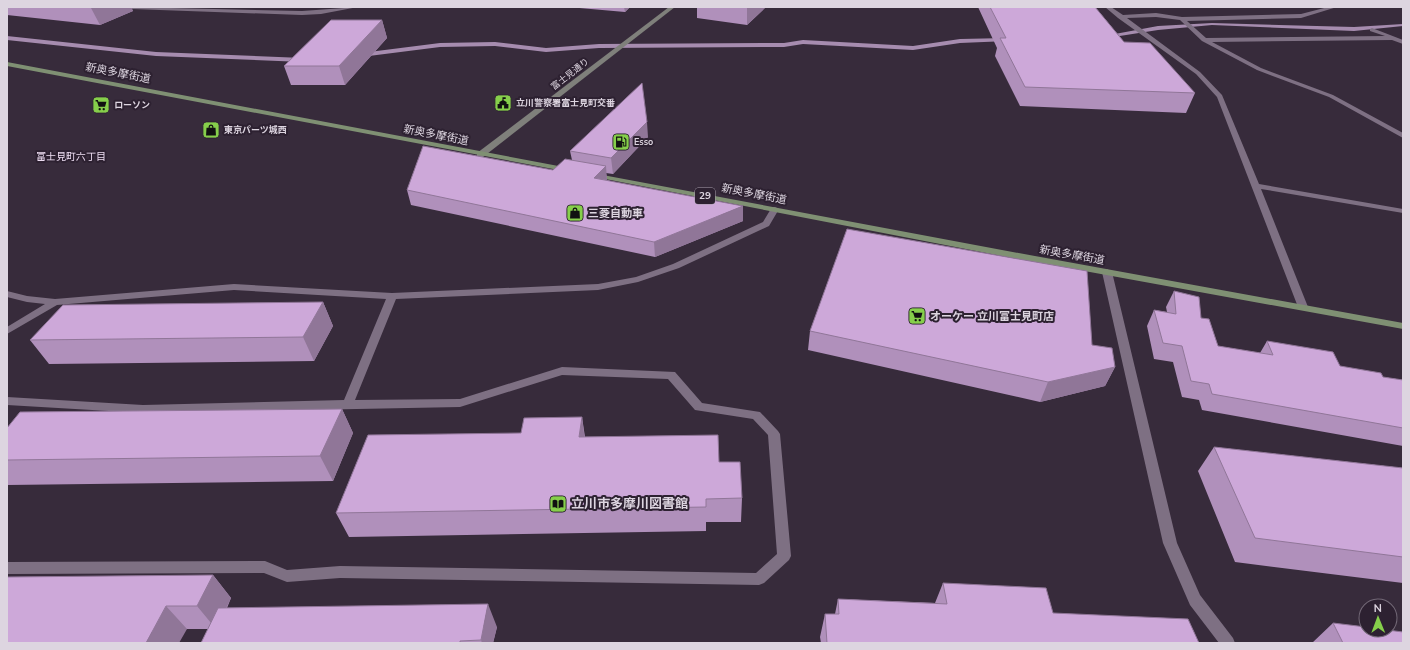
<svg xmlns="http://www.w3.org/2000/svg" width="1410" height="650" viewBox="0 0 1410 650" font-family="'Nunito Sans','Noto Sans JP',sans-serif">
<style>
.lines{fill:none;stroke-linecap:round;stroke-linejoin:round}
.stream{fill:#a68caf;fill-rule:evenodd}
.street{fill:#7e7083;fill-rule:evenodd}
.secondary{fill:#7f807b;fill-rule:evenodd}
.primary{fill:#7f9073;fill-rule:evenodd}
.wall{fill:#b090bb}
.shaded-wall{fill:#907698}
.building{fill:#cda8d9;stroke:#907698}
.labels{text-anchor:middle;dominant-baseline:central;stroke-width:4;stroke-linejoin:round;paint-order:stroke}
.far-street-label{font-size:9px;fill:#ddd5e0;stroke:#2d2131}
.far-poi-label{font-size:9px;font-weight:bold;fill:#ddd5e0;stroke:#2d2131;text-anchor:start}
.far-neighbourhood-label{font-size:10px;fill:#edddf2;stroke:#2d2131}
.shield{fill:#2d2131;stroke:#a89fac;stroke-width:1}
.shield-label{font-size:10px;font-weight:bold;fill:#ddd5e0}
.street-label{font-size:11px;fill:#ddd5e0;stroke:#2d2131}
.poi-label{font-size:11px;font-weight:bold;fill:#ddd5e0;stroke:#2d2131;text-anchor:start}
.near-poi-label{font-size:13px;font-weight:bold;fill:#ddd5e0;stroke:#2d2131;text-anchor:start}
</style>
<rect width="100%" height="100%" fill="#372b3b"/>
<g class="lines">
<path class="stream" d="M 1212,23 L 1354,27 L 1403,24 L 1403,26 L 1354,31 L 1212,25 L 1158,30 L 1107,38 L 1104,36 L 1158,26 Z
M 7,36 L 156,52 L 303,58 L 306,60 L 303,62 L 156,56 L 7,40 Z
M 1006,38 L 1009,40 L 1008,41 L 960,43 L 913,50 L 803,44 L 784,47 L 599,48 L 546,52 L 495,46 L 440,47 L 361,57 L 358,55 L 361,53 L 440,43 L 495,42 L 546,48 L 599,44 L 784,43 L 803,40 L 913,46 L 960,39 Z"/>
<path class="street" d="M 129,7 L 302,11 L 358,7 L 321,14 L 302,15 L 132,9 Z
M 1105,7 L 1111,7 L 1123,15 L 1156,13 L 1182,17 L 1301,14 L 1328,7 L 1337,7 L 1301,18 L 1187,21 L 1206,38 L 1385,36 L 1370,31 L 1370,29 L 1372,28 L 1403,40 L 1403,44 L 1392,40 L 1212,42 L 1261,68 L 1333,95 L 1403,133 L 1403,138 L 1329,97 L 1257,70 L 1202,41 L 1180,20 L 1156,17 L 1127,18 L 1200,72 L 1222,95 L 1259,184 L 1403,209 L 1403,213 L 1261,189 L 1308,307 L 1306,309 L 1303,310 L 1298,307 L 1217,97 L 1196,74 L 1118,18 Z
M 772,207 L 775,207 L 779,209 L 769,226 L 679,268 L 638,282 L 598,290 L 396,299 L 355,400 L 460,399 L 562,367 L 675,372 L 702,403 L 760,412 L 778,431 L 780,434 L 791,556 L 789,560 L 764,583 L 759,585 L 340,578 L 287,582 L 264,573 L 7,574 L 7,562 L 265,561 L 287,570 L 340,566 L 756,573 L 777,554 L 768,435 L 753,419 L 695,410 L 668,379 L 562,375 L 460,407 L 143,413 L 7,405 L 7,397 L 143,405 L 344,400 L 386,299 L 234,290 L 57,305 L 7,334 L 7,327 L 45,304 L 27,302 L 7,297 L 7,291 L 27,296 L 55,299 L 234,284 L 392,293 L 598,284 L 636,277 L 673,264 L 763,222 Z
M 1107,269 L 1112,272 L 1177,543 L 1200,595 L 1233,638 L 1235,643 L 1219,643 L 1190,605 L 1163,543 L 1102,272 Z"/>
<path class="secondary" d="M 669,7 L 675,7 L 483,157 L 477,157 L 477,153 Z"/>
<path class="primary" d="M 7,62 L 569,168 L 573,170 L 569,172 L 7,66 Z
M 592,173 L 1002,250 L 1403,323 L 1403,329 L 1002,256 L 595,177 L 591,175 Z"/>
</g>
<path class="wall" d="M 7,7 L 131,7 L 133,11 L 100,25 L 7,15 Z
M 568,7 L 630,7 L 625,12 Z
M 697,7 L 766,7 L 747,25 L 697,18 Z
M 978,7 L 1095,7 L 1124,42 L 1195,93 L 1186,113 L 1020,106 L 995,56 L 997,48 Z
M 382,20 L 387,38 L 345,85 L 291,85 L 284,66 Z
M 648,137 L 613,174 L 606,173 L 607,180 L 743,221 L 655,257 L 411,205 L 407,190 L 553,170 L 572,160 L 570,151 Z
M 1174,291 L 1201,318 L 1218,346 L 1260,353 L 1267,341 L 1340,366 L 1383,377 L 1403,380 L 1403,446 L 1202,410 L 1199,400 L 1182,397 L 1173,362 L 1154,359 L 1147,326 L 1154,310 L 1167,312 L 1166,307 Z
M 323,302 L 333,326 L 314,361 L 49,364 L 30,340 Z
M 810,331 L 1092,345 L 1115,367 L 1105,386 L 1040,402 L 808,350 Z
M 342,409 L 353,433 L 333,481 L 7,485 L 7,428 Z
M 582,417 L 585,437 L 719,462 L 742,498 L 741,522 L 706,522 L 706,531 L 349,537 L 336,513 L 521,433 Z
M 1214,447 L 1403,468 L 1403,583 L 1235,562 L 1198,471 Z
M 213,575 L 231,598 L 227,608 L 497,627 L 493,643 L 201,643 L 208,629 L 187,629 L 7,643 Z
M 943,583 L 1053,613 L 1199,643 L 821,643 L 820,637 L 825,614 L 835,614 L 838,599 L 935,603 Z
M 1333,623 L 1403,643 L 1312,643 Z"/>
<path class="shaded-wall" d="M 93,7 L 131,7 L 133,11 L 100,25 L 91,8 Z
M 624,7 L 630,7 L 625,12 Z
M 748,7 L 766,7 L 747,25 L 747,8 Z
M 382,20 L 387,38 L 345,85 L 339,66 Z
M 647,122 L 648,137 L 613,174 L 611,158 Z
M 606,166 L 607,180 L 594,178 Z
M 743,206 L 743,221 L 655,257 L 654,242 Z
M 323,302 L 333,326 L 314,361 L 303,337 Z
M 1115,367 L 1105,386 L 1040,402 L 1048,382 Z
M 342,409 L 353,433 L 333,481 L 320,456 Z
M 582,417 L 585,441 L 579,437 Z
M 213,575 L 231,598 L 216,629 L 197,606 Z
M 488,604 L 497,627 L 493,643 L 482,643 L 481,640 Z
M 166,606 L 187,629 L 179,643 L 146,643 Z"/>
<path class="building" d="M 990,7 L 1095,7 L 1124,42 L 1150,43 L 1195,93 L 1025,87 L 1000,38 L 1006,38 Z
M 331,20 L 382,20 L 339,66 L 284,66 Z
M 642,83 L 647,122 L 611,158 L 570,151 Z
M 423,146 L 553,170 L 565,159 L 606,166 L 594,178 L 743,206 L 654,242 L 407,190 Z
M 847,229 L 1087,271 L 1092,345 L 1112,348 L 1115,367 L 1048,382 L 810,331 Z
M 1174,291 L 1199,297 L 1201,318 L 1209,319 L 1218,346 L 1273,355 L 1267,341 L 1333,352 L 1340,366 L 1381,373 L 1383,377 L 1403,380 L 1403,428 L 1212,394 L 1209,384 L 1191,381 L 1182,346 L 1163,343 L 1154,310 L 1176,314 Z
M 323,302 L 303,337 L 30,340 L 63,305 Z
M 342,409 L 320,456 L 7,460 L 7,428 L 20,412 Z
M 582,417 L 579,437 L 718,435 L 719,462 L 740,462 L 742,498 L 706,499 L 706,507 L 336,513 L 368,435 L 521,433 L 524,418 Z
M 1214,447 L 1403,468 L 1403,557 L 1255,538 Z
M 213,575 L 197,606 L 166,606 L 146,643 L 7,643 L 7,577 Z
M 943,583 L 1046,588 L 1053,613 L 1188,619 L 1199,643 L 827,643 L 825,614 L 839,614 L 838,599 L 947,604 Z
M 488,604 L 481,640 L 460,641 L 460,643 L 201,643 L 218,608 Z
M 1333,623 L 1366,627 L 1366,630 L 1387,630 L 1403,632 L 1403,643 L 1343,643 Z"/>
<defs>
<g id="civic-square" transform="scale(0.9)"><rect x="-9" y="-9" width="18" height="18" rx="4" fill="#86cf4b" stroke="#2d2131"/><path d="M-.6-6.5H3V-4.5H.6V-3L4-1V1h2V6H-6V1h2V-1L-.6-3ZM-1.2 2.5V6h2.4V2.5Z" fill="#111"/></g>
<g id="supermarket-square" transform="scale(0.9)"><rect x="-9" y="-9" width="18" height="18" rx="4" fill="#86cf4b" stroke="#2d2131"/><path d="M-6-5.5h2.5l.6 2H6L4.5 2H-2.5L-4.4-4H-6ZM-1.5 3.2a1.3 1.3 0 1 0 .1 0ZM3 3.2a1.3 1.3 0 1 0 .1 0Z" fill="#111"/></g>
<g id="shop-square" transform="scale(0.9)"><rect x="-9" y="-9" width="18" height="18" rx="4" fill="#86cf4b" stroke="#2d2131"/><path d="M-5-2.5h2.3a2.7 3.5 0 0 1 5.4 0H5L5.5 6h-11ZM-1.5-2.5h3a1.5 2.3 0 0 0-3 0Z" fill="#111"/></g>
<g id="fuel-square" transform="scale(0.9)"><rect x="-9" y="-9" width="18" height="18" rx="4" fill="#86cf4b" stroke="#2d2131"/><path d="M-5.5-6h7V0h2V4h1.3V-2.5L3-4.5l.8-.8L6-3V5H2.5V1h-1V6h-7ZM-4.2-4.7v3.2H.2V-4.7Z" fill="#111"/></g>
<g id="library-square" transform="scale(0.9)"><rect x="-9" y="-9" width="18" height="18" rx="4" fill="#86cf4b" stroke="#2d2131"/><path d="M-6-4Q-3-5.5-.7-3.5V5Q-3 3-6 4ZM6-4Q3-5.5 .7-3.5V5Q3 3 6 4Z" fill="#111"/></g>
</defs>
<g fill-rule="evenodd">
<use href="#civic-square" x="503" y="103"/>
<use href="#supermarket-square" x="101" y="105"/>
<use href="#shop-square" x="211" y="130"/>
<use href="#fuel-square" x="621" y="142"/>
<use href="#shop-square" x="575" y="213"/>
<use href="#supermarket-square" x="917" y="316"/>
<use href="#library-square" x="558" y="504"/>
</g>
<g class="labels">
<g class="far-street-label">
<text transform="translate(570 74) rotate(-38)">富士見通り</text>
</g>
<g class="far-poi-label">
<text x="516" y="103">立川警察署富士見町交番</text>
<text x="114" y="105">ローソン</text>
<text x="224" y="130">東京パーツ城西</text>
<text x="634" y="142">Esso</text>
</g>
<g class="far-neighbourhood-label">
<text x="71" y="157">富士見町六丁目</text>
</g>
<rect class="shield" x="695" y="188" width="20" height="16" rx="3"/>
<g class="shield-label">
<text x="705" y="196">29</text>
</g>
<g class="street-label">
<text transform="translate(118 73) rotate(11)">新奥多摩街道</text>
<text transform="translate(436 135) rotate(11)">新奥多摩街道</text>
<text transform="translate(754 194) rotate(11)">新奥多摩街道</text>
<text transform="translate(1072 255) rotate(10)">新奥多摩街道</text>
</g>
<g class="poi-label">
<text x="588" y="213">三菱自動車</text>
<text x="930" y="316">オーケー 立川富士見町店</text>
</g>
<g class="near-poi-label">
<text x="571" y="504">立川市多摩川図書館</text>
</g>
</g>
<rect width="1410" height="650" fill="none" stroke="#ddd5e0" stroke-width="16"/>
<g transform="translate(1378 618) rotate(359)"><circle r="19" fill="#2d2131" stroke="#736977"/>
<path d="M0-3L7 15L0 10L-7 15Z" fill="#86cf4b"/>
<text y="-6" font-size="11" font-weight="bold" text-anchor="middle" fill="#ddd5e0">N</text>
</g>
</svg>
